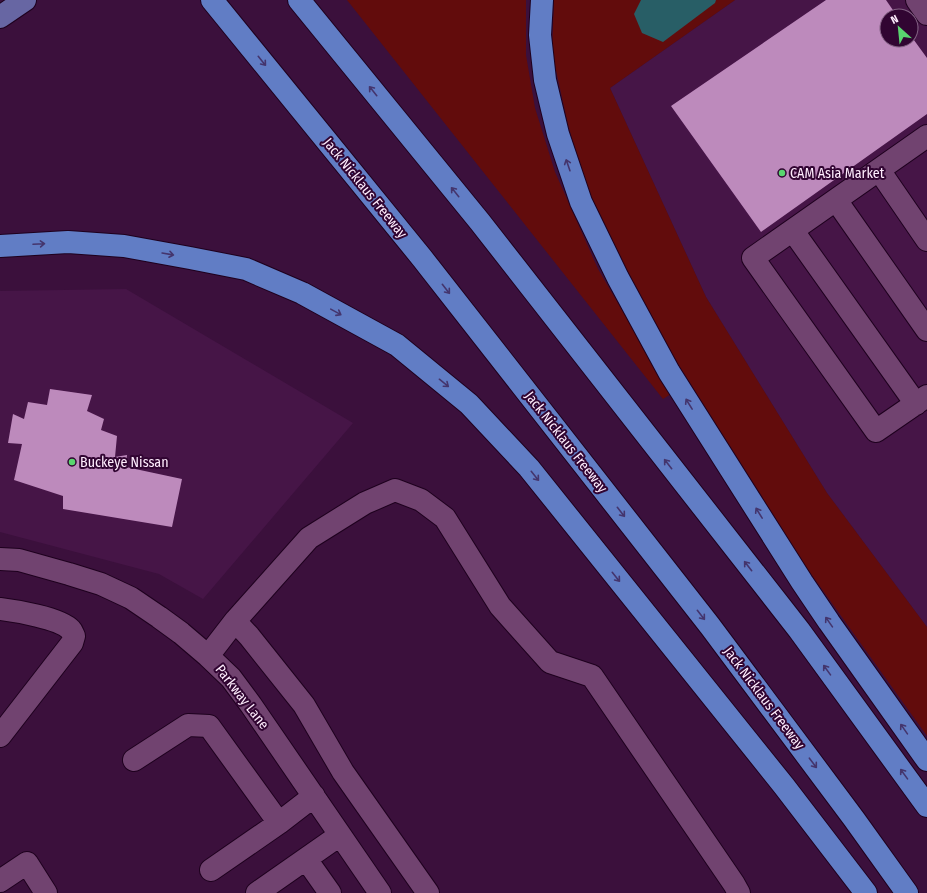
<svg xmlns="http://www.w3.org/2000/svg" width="927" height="893" viewBox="0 0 927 893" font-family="'Fira Sans Condensed',sans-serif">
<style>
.built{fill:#461547;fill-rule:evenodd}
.green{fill:#620c0c}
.water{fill:#285e66}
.building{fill:#bd8abc}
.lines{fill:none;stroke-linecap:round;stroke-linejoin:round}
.minor-casing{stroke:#1e011e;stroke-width:24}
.major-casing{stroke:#1e011e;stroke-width:24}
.highway-casing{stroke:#1e011e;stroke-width:24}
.minor{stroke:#714370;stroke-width:22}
.major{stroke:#6766a3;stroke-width:22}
.highway{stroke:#617dc5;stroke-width:22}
.oneway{stroke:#44356d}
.poi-dot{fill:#59d56f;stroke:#310532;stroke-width:1.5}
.labels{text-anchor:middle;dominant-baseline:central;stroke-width:4;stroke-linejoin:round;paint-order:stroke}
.poi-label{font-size:14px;fill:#ffeefe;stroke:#310532;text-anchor:start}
.street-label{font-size:14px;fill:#ffeefe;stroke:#310532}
</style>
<rect width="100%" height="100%" fill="#3b103c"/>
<path class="built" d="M 735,0 L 927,0 L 927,627 L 827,493 L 706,297 L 610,88 ZM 887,16 L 911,16 L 911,40 L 887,40 Z
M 126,289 L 353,423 L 203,599 L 159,574 L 0,532 L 0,291 Z"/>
<path class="green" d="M 347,0 L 526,0 L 526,55 L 535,108 L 555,172 L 598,269 L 671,394 L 663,399 Z
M 554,0 L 735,0 L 610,88 L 706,297 L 827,493 L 927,627 L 927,736 L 806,567 L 745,471 L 673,356 L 625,270 L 587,190 L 568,125 L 552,52 Z"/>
<path class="water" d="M 641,0 L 716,0 L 715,3 L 663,42 L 642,33 L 634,14 Z"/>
<path class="building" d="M 826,0 L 886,0 L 897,16 L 887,16 L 887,40 L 911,40 L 911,36 L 927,58 L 927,114 L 761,232 L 671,106 Z
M 50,389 L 92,395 L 87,411 L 104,419 L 101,430 L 117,436 L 115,457 L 127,455 L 126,467 L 182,479 L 172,527 L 63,509 L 63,496 L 14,480 L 22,444 L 8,443 L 13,414 L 24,419 L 28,402 L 47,405 Z"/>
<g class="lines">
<g class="minor-casing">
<path id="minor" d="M 917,0 L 927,14
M 927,136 L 753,258 L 876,431 L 927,396
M 879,170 L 927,240
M 836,200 L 927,330
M 793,231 L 916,404
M 0,559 L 19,560 L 69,574 L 101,584 L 131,598 L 159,617 L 181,633 L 208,656 L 231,678 L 251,705 L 380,893
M 0,609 C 16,611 60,618 71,630 C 72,631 73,634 74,636 L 72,643 L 0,736
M 208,656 L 235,621
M 134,760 L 188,725 L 209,726 L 279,823
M 306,859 L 330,893
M 211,870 L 279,823 L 314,796
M 0,881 L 27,863 L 46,893
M 257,893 L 340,835
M 428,893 L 343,772 L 304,705 L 249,636 L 235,621 L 309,538 L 365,503 L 395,490 L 421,500 L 445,518 L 500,606 L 550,662 L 592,676 L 734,884 L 739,893"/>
</g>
<g class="major-casing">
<path id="major" d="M 0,17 L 25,0"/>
</g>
<g class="highway-casing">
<path id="highway" d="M 212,0 L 422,258 L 710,626 L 854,819 L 907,893
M 299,0 L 480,222 L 799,630 L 927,806
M 542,0 L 540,35 L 545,80 L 558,134 L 581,202 L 618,278 L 669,372 L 802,582 L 829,622 L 927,760
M 0,246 L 68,242 L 124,246 L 190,258 L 246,269 L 302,293 L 397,345 L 469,404 L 529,468 L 784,786 L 866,893"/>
</g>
<use href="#minor" class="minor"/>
<use href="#major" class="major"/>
<use href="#highway" class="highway"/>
</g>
<defs><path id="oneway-shaft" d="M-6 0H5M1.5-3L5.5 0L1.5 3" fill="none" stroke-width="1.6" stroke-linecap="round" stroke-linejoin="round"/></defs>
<g class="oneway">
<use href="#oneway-shaft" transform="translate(262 61) rotate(51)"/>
<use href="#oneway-shaft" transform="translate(373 91) rotate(-129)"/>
<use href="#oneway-shaft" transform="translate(568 165) rotate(-109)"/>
<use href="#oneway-shaft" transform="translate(455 192) rotate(-129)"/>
<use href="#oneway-shaft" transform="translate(39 244) rotate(-3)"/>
<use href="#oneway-shaft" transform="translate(168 254) rotate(10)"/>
<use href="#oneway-shaft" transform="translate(446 289) rotate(52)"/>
<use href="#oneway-shaft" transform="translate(336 312) rotate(29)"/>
<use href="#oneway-shaft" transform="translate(444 383) rotate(39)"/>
<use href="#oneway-shaft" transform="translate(689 404) rotate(-122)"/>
<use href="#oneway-shaft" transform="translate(668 464) rotate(-128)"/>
<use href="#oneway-shaft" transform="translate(535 476) rotate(51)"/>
<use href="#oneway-shaft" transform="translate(621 512) rotate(52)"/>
<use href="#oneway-shaft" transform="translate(759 513) rotate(-122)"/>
<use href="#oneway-shaft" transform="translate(748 566) rotate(-128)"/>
<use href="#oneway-shaft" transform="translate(616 577) rotate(51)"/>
<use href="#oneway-shaft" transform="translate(701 615) rotate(52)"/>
<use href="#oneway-shaft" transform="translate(829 622) rotate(-125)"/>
<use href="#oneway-shaft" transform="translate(827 670) rotate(-126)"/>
<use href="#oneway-shaft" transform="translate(904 729) rotate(-125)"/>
<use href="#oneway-shaft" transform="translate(813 763) rotate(53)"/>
<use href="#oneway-shaft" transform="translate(904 774) rotate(-126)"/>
</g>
<g class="poi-dot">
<circle cx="782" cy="173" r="4"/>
<circle cx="72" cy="462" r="4"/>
</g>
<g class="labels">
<g class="poi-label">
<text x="790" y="173">CAM Asia Market</text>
<text x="80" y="462">Buckeye Nissan</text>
</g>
<g class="street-label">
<text transform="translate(365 188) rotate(51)">Jack Nicklaus Freeway</text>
<text transform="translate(566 442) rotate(52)">Jack Nicklaus Freeway</text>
<text transform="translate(242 697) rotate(52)">Parkway Lane</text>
<text transform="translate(764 698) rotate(53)">Jack Nicklaus Freeway</text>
</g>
</g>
<g transform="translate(899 28) rotate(333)"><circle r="19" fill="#310532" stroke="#836284"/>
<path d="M0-3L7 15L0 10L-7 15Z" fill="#59d56f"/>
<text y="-6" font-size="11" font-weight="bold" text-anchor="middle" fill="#ffeefe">N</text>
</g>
</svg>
